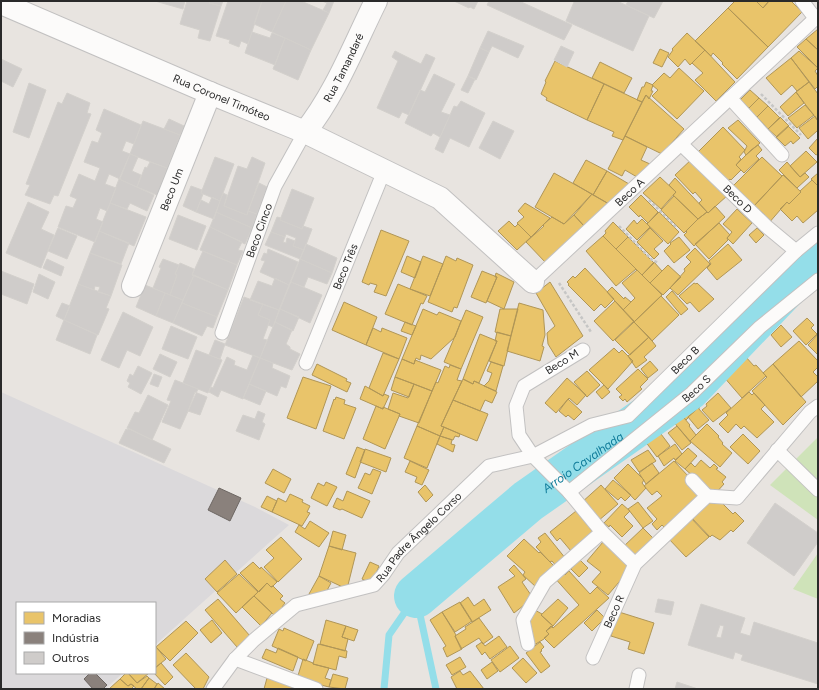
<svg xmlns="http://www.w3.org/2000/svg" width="819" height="690" viewBox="0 0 819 690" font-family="Figtree,sans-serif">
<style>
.industrial{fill:#dbd9db}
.green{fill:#cfe3b9}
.homes{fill:#e9c46a;stroke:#b09657}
.industry{fill:#8a817c;stroke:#6d6763}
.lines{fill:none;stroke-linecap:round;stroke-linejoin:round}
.stream{stroke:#94dee9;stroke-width:7}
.river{stroke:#94dee9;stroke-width:44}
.building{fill:#cfccca;stroke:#d3d0cc;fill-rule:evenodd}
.lane-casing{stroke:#c2c1c1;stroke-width:15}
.street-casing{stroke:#c2c1c1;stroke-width:24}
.path{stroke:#c6c6c5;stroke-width:2.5;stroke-dasharray:3 2;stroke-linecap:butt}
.lane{stroke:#fcfbfa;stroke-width:13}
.street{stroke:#fcfbfa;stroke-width:22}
.labels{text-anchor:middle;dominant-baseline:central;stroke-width:4;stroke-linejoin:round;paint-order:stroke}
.street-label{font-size:11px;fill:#2a2a2a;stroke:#fff}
.water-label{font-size:12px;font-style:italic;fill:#0f7b99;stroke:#fff}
</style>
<rect width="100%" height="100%" fill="#e8e4e0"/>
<path class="industrial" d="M 1,392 L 255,507 L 289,525 L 155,645 L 155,603 L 17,603 L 17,673 L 123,673 L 105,689 L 1,689 Z"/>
<path class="green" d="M 818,437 L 818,520 L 770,485 Z
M 818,553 L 818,599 L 793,589 Z"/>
<path class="homes" d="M 735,1 L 756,1 L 763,8 L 769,1 L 791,1 L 802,12 L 768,47 L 728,8 Z
M 756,1 L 769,1 L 763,8 Z
M 728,8 L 768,47 L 737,79 L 722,64 L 723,63 L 713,53 L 711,56 L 695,41 Z
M 818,29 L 818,50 L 806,39 Z
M 687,33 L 705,50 L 690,65 L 685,59 L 678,67 L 668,57 L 673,50 L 672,49 Z
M 806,39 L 818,50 L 818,68 L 797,47 Z
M 660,49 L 669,53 L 662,67 L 653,63 Z
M 705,50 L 735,82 L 716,101 L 695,80 L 703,73 L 692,63 Z
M 799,51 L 818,68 L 815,71 L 818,76 L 818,86 L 815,89 L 791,58 Z
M 791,58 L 809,82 L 797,91 L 792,85 L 781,95 L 766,78 Z
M 555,61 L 604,84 L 587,120 L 546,100 L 547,98 L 541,94 L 546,82 L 545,81 Z
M 600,62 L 632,78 L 624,93 L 592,78 Z
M 679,68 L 704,91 L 677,119 L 652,96 L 658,90 L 652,85 L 664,73 L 670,78 Z
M 646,82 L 653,85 L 651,91 L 653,91 L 649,99 L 646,95 L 642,102 L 637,100 L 642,87 L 644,87 Z
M 809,82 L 818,94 L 818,121 L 796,92 Z
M 604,84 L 642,102 L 623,140 L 612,136 L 614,132 L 587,120 Z
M 750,90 L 759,98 L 749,108 L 740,100 Z
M 796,92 L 804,103 L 788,116 L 780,107 Z
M 646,95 L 684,129 L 662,154 L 625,136 Z
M 759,98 L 768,106 L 757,117 L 748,109 Z
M 805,105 L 814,115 L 797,128 L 788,118 Z
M 768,106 L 780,118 L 768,129 L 757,117 Z
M 815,116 L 818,121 L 818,131 L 817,131 L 808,139 L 799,128 Z
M 780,117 L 789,126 L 777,137 L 768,129 Z
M 738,120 L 760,143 L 746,155 L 744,152 L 747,146 L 728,128 Z
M 788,126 L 800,138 L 793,144 L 791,141 L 785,146 L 776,137 Z
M 723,127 L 745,150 L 739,157 L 741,159 L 736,165 L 741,170 L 731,180 L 730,179 L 724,184 L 694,156 Z
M 625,136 L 647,147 L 641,160 L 650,164 L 637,177 L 625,170 L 622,176 L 608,169 Z
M 818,138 L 818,154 L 816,155 L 809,148 Z
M 758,145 L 762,150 L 756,156 L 759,159 L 744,173 L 736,165 L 751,150 Z
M 806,151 L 817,162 L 800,177 L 790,166 Z
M 762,157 L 782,176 L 754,206 L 730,189 Z
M 693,158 L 728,195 L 708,213 L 699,203 L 702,200 L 695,192 L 693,194 L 675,175 Z
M 586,160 L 607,171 L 593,195 L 573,183 Z
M 787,162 L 800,177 L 805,173 L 809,177 L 797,188 L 779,170 Z
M 607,171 L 629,184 L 609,204 L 593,195 Z
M 554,173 L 592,194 L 564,224 L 535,207 Z
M 818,173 L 818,186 L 811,179 Z
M 783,175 L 801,192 L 789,204 L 787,202 L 768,224 L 762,218 L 765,215 L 754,206 Z
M 660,177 L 676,192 L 661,209 L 643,193 Z
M 675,178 L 707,212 L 698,219 L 673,195 L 676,192 L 669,185 Z
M 812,180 L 818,186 L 818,210 L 803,223 L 797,216 L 792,221 L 780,209 L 787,202 L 789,204 L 801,192 L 800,191 Z
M 592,194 L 609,204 L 584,226 L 574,215 Z
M 641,195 L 658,212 L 648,223 L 640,215 L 639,217 L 629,207 Z
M 674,196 L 698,219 L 684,233 L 661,210 Z
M 525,203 L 550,218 L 531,237 L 517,223 L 524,217 L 518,211 Z
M 715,206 L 725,217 L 694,246 L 684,235 L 687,232 L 686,231 L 698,219 L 707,212 L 708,213 Z
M 737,209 L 752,223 L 733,244 L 727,238 L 732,232 L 723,224 Z
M 659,212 L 679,232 L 668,244 L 647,224 Z
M 574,215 L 584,226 L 546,263 L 526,242 L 544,226 L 543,225 L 552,217 L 564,224 Z
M 642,219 L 650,227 L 637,240 L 626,229 L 634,220 L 637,224 Z
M 509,221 L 515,227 L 518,224 L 531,237 L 517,250 L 498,231 Z
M 613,222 L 628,237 L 616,249 L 603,236 L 606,233 L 605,231 Z
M 719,223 L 730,235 L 727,238 L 728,240 L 709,259 L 695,244 Z
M 650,228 L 663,241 L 654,249 L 659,254 L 654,259 L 637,242 Z
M 757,228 L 764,235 L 756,243 L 749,235 Z
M 381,230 L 409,241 L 386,296 L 374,292 L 377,285 L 370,283 L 369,285 L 362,282 Z
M 603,236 L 636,269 L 616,286 L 586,251 Z
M 628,237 L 654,263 L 642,275 L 616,249 Z
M 679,237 L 690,250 L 674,263 L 664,251 L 671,244 L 670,243 Z
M 728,244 L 742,260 L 717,280 L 707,268 L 711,264 L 709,261 Z
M 695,248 L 710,264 L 678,295 L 670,288 L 685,271 L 684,269 L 691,262 L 686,257 Z
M 407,256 L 421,262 L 415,278 L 401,272 Z
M 423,256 L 443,264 L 430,296 L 410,289 Z
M 446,256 L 456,261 L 457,258 L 473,265 L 457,308 L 454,307 L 452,312 L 428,302 Z
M 654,262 L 662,271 L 650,283 L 642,275 Z
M 668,265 L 681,277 L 663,295 L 650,283 Z
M 585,268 L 614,299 L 605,308 L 601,304 L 594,311 L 568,285 L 569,284 L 567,282 L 573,276 L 575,278 Z
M 637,270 L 662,295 L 634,322 L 623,310 L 635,298 L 622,283 Z
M 482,271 L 497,277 L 486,303 L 471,297 Z
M 496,273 L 514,282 L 504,309 L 487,301 L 497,277 L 495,277 Z
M 550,282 L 583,336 L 556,357 L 548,344 L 547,333 L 555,326 L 536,293 Z
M 694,283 L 696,284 L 697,283 L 714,299 L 699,312 L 690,302 L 687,304 L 679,296 Z
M 398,284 L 427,296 L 423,304 L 421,303 L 412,325 L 385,314 Z
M 612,287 L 624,299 L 625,297 L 631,302 L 623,310 L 607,292 Z
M 672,291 L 688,309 L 681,315 L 666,297 Z
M 661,296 L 679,315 L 652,341 L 634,322 Z
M 615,301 L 634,321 L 613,341 L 594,321 Z
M 344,302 L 377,317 L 366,345 L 332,330 Z
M 519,303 L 543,310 L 545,335 L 542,346 L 544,347 L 540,361 L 507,351 Z
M 423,309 L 437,315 L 439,312 L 461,321 L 455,337 L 431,359 L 421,355 L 420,360 L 416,358 L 414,364 L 402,359 Z
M 500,309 L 518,309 L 511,336 L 495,332 Z
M 466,310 L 483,317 L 461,369 L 444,362 Z
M 807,318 L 814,325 L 811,328 L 817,334 L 806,345 L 793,331 Z
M 405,322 L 416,326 L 412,335 L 401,331 Z
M 634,322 L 649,337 L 630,355 L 615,340 Z
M 781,325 L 792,337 L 781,347 L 771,335 Z
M 373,328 L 381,332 L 382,328 L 407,338 L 399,359 L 366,345 Z
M 497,332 L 511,336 L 504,366 L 489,361 L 497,341 L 495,341 Z
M 480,334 L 497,341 L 479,383 L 474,381 L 473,384 L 463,379 Z
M 818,334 L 818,355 L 808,345 Z
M 649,337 L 656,346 L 644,357 L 647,360 L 636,368 L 628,356 Z
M 799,341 L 818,361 L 818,367 L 813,372 L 818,377 L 818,381 L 801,397 L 773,364 Z
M 614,348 L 619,353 L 622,350 L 633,361 L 608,389 L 589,370 Z
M 383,353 L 399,359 L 383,396 L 369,388 Z
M 745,356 L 754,366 L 756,365 L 766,376 L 742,398 L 723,376 Z
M 402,359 L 414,364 L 415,360 L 441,370 L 432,391 L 395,377 Z
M 650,361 L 658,370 L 648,378 L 641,369 Z
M 491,362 L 503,366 L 496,391 L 484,386 L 489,381 L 492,373 L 487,371 Z
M 317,364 L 347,379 L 346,381 L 351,383 L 347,392 L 312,375 Z
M 773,364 L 806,402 L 783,425 L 752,391 L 767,377 L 763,373 Z
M 450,365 L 461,369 L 457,380 L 462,381 L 441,426 L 444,427 L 440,436 L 417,426 L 436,382 L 438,383 L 445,366 L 449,368 Z
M 638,369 L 648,379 L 640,387 L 642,389 L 627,402 L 625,399 L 623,401 L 619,397 L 622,395 L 616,389 Z
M 587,371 L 600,385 L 587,397 L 574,382 Z
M 303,377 L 331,386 L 316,429 L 287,418 Z
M 395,377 L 414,384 L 409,397 L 391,390 Z
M 567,378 L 586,395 L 577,405 L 569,398 L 556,413 L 545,403 Z
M 463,379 L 473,384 L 474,381 L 497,392 L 492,403 L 485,400 L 480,411 L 453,400 Z
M 414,384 L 432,391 L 419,423 L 399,416 L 400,414 L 388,409 L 393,393 L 408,398 Z
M 604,385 L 610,392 L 602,399 L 596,392 Z
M 365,386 L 383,396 L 384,394 L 389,396 L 383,409 L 360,399 Z
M 749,392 L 752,395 L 754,393 L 765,405 L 761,409 L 774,422 L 757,438 L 744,426 L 741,429 L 736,424 L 728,433 L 719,424 L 728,415 L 726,413 Z
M 718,393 L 731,408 L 713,422 L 702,410 L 707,406 L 706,404 Z
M 336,397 L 345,400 L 344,404 L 356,408 L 344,439 L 323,431 L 334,399 L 335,400 Z
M 568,399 L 582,412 L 574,420 L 568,415 L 566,417 L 559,411 Z
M 453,400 L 488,414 L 477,441 L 441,426 Z
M 692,400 L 700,408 L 698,408 L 688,417 L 688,418 L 686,420 L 679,412 Z
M 376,406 L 383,409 L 383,407 L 400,414 L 385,449 L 363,439 Z
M 698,408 L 709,420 L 698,429 L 688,417 Z
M 679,412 L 690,425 L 689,426 L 696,435 L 690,441 L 671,419 Z
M 707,424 L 719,436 L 718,437 L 723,443 L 722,444 L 732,453 L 720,467 L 690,441 Z
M 417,426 L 440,436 L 427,468 L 404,458 Z
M 677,426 L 691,443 L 682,450 L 668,433 Z
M 444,427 L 460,434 L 459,437 L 455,436 L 453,440 L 440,436 Z
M 658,430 L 670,446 L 657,457 L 645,441 Z
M 743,434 L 760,451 L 748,464 L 730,447 Z
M 440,436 L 452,440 L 451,444 L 455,445 L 453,452 L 437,444 Z
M 675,444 L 682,454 L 675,460 L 674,458 L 664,466 L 658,456 Z
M 357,447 L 365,450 L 355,478 L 346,474 Z
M 688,448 L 697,456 L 685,469 L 675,461 Z
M 365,449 L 391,458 L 386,472 L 360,462 Z
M 648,450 L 656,461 L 639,472 L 631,460 Z
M 701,460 L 710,468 L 714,464 L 718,468 L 716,469 L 726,477 L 722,482 L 724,484 L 714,495 L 685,469 L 691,463 L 695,467 Z
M 410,461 L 429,470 L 422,485 L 415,482 L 417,477 L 405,472 Z
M 674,461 L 689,477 L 691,488 L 701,499 L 666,529 L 662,525 L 657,530 L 652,524 L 657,519 L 647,508 L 662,496 L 657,491 L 652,495 L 644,486 Z
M 652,463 L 659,473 L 646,484 L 639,473 Z
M 628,464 L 644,480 L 642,483 L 646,488 L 635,500 L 614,478 Z
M 273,469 L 291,479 L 284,493 L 265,483 Z
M 373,469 L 381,472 L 372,494 L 358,488 L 365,473 L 370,475 Z
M 613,480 L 631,495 L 625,501 L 621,497 L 618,500 L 605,489 Z
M 326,482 L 337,487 L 327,506 L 311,498 L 318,483 L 324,486 Z
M 425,485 L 433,495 L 426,502 L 418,492 Z
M 601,485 L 618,504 L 598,521 L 581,503 Z
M 347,491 L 370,501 L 362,518 L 342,509 L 340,510 L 333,507 L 337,498 L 343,501 Z
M 290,494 L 303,500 L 302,502 L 310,506 L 307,512 L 310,513 L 302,526 L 272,512 L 278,498 L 286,502 Z
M 267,496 L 277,501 L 272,512 L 261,507 Z
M 711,497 L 722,503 L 733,514 L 735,512 L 744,521 L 733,532 L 731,530 L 720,540 L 712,535 L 710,537 L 690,516 Z
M 638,502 L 653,521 L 643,528 L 628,509 Z
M 622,504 L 630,511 L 624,517 L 633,526 L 622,537 L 610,525 L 609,527 L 604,523 Z
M 576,511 L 594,533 L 571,551 L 560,538 L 557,541 L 550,532 Z
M 690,517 L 709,537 L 686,557 L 668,538 Z
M 310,521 L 329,533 L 319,547 L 295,532 L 299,525 L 305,529 Z
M 643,528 L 655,540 L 634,559 L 623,547 Z
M 333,531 L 346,535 L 342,550 L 329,546 Z
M 545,533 L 566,559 L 557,567 L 552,561 L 550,562 L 536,547 L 541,542 L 538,538 Z
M 281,537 L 302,559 L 278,582 L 264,567 L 274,558 L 266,550 Z
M 524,539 L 539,553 L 540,552 L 557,569 L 536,587 L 523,575 L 525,572 L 507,556 Z
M 603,542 L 630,569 L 608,595 L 592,582 L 601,572 L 587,561 Z
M 329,546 L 356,553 L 347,589 L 319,576 Z
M 225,560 L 237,574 L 217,592 L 205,579 Z
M 580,560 L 588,568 L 579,577 L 571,569 Z
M 253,562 L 260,569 L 261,567 L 277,582 L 273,586 L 271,587 L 267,583 L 259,592 L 240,573 Z
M 370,562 L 379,566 L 372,584 L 362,579 Z
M 514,565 L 526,579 L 522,582 L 533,598 L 514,613 L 498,587 L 515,576 L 509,570 Z
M 560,570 L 565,575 L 569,571 L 590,594 L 597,587 L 609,598 L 554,648 L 544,638 L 549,634 L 546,631 L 551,626 L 553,628 L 579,605 L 553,576 Z
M 239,574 L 258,592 L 236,613 L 217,593 Z
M 319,576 L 331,583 L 324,596 L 317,598 L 309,594 Z
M 267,583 L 271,587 L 273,586 L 283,596 L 280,599 L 285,603 L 282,607 L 285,609 L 276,617 L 254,596 Z
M 254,596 L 272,613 L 261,626 L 242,607 Z
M 468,597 L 474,606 L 484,599 L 491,610 L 472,622 L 460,603 Z
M 218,599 L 250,636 L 237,647 L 205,610 Z
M 558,599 L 568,608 L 553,626 L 541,615 Z
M 460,602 L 472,621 L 455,632 L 442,612 Z
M 533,609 L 542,614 L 541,615 L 553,626 L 546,631 L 549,634 L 544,639 L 534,645 L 527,630 Z
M 597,610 L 605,618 L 592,631 L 584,623 Z
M 442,612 L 456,635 L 455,636 L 462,649 L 447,657 L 443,648 L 446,646 L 430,620 Z
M 619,612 L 654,623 L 644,654 L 628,649 L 630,642 L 611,636 Z
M 479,618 L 493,637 L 483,644 L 479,638 L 461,649 L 455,636 L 466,629 L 465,627 Z
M 212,620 L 222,633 L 211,643 L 200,630 Z
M 326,620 L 346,626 L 342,637 L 348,639 L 345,651 L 320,644 Z
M 186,621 L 198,633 L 170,661 L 156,647 Z
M 346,626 L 358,630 L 354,641 L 342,637 Z
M 284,628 L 314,641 L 306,661 L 272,646 L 279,629 L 283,631 Z
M 499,636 L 507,647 L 490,659 L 485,652 L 482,655 L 476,646 L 482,642 L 485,646 Z
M 540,642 L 544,647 L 541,650 L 542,651 L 540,652 L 550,666 L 541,673 L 526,653 Z
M 318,644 L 347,651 L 346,658 L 339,656 L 336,670 L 313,664 Z
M 510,646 L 519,658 L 500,672 L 491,660 Z
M 156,647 L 166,659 L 155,668 L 155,648 Z
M 278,648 L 298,657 L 293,671 L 262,658 L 266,649 L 276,653 Z
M 186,653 L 209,677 L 203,689 L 196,689 L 173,665 Z
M 460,657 L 466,667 L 452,675 L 446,665 Z
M 523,658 L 537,673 L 526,683 L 512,668 Z
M 303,659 L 313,663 L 313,664 L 329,668 L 325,678 L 331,680 L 329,687 L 297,679 Z
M 492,662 L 498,671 L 487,679 L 481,670 Z
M 161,663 L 173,677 L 165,685 L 154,673 L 155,668 Z
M 460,671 L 463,675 L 470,671 L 484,689 L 457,689 L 451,677 Z
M 126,673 L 128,673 L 137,683 L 147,676 L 149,678 L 141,689 L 137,689 L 131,684 L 128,686 L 120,679 Z
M 128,673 L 149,673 L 137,683 Z
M 333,674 L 348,678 L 345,689 L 329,687 Z
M 149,678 L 157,684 L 154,689 L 141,689 Z
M 267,678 L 306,688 L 306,689 L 264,689 Z
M 120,679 L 128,686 L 131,684 L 134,686 L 131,689 L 109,689 Z
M 158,683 L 165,689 L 154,689 Z"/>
<path class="industry" d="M 219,488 L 241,498 L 230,521 L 208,510 Z
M 90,673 L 95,673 L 107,685 L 103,689 L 93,689 L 84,679 Z"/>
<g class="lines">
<path class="stream" d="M 416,596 L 436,689
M 384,689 L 389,635 L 416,596"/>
<path class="river" id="s1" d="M 416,596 L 528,501 L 688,389 L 818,253"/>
</g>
<path class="building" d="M 155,1 L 185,1 L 183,9 Z
M 187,1 L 210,1 L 209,3 L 221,6 L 210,41 L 198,38 L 200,30 L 180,24 Z
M 210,1 L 223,1 L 221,6 L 209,3 Z
M 228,1 L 262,1 L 248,44 L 241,41 L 239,47 L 229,43 L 230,40 L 216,36 Z
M 262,1 L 286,1 L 272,32 L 254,24 Z
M 286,1 L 301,1 L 329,13 L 311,50 L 272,32 Z
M 322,1 L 334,1 L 329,13 L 323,10 L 327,3 Z
M 454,1 L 478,1 L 474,9 L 470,7 L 469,8 Z
M 489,1 L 519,1 L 572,25 L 564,40 L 487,5 Z
M 573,1 L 617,1 L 649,16 L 633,51 L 566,21 L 574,2 Z
M 628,1 L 663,1 L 654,18 L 626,5 Z
M 488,31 L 524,46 L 518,58 L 492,46 L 489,52 L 480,48 Z
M 252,32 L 270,38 L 272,33 L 285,38 L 275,65 L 245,53 Z
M 285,38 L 311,50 L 298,80 L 273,69 Z
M 561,46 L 574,52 L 567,67 L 554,60 Z
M 480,48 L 489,52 L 476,80 L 468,76 Z
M 395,51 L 421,64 L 426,54 L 435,58 L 409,115 L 402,112 L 399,118 L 377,108 L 398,61 L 392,57 Z
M 1,59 L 22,69 L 13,87 L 1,81 Z
M 434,74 L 455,84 L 441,112 L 450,115 L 440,137 L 433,133 L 431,136 L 405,123 L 420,90 L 425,92 Z
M 468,76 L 475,79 L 468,93 L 461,90 Z
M 29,83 L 46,90 L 29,138 L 13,132 Z
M 67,93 L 90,103 L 87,113 L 91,114 L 58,196 L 54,195 L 50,204 L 25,195 L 30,185 L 26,184 L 58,102 L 62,104 Z
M 461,101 L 485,113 L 469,147 L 450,138 L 443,153 L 435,149 L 454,106 L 457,107 Z
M 104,109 L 141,125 L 134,144 L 126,141 L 122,151 L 130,154 L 120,179 L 109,174 L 105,184 L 116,188 L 107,211 L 100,208 L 96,219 L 103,222 L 95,242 L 58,227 L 66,206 L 73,208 L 77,199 L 70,196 L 79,174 L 95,181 L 100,168 L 84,162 L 92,141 L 98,143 L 102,133 L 96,130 Z
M 169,119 L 184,126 L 180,135 L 164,129 Z
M 143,121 L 180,135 L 167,168 L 130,154 Z
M 493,121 L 514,131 L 500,159 L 479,148 Z
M 130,154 L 138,157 L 132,171 L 141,175 L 137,187 L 119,179 Z
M 215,157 L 234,164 L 220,201 L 201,193 Z
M 252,157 L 265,163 L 247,215 L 224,206 L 238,166 L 247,169 Z
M 150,162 L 167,168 L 157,195 L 137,187 L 145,167 L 147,168 Z
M 119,179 L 154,195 L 147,211 L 130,203 L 127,209 L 110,203 Z
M 259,183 L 267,187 L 257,214 L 248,211 Z
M 191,186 L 202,190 L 201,193 L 203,194 L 196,212 L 183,206 Z
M 292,189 L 314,198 L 302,229 L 280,220 Z
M 223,193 L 227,195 L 224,206 L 247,215 L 248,211 L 257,214 L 252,228 L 216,212 Z
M 212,197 L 220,201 L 214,219 L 196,212 L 201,200 L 209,204 Z
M 28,202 L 49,212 L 41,229 L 54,235 L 41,268 L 6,253 Z
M 110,203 L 146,217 L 134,246 L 99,231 Z
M 216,212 L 252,228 L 245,244 L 210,227 Z
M 178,215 L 206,226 L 197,250 L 169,239 Z
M 277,217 L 281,218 L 280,220 L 302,229 L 303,226 L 312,229 L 304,250 L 293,246 L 296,238 L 286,234 L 285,237 L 271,232 Z
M 210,227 L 242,242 L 238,250 L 243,251 L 237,265 L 200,250 Z
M 58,228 L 77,236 L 67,259 L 48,251 Z
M 99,231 L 129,243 L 121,264 L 90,253 Z
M 271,232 L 285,237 L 283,242 L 286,243 L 287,238 L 295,241 L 293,246 L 304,250 L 300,259 L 265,245 Z
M 306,244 L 337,258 L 332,273 L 300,259 Z
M 268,249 L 298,262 L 289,285 L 260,272 L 265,261 L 261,260 L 264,253 L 267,254 Z
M 203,251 L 237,265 L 228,290 L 192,275 Z
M 90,253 L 122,265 L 111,296 L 98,292 L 100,287 L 95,286 L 94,290 L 78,284 Z
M 47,259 L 64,267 L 61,276 L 43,268 Z
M 163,259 L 179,265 L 175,274 L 177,275 L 170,295 L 153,288 L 161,268 L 159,267 Z
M 300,259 L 332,273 L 327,284 L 308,277 L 304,287 L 291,282 Z
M 180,263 L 194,269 L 192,275 L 194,275 L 183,300 L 170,295 L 177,275 L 175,274 Z
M 1,271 L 34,284 L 27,304 L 1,294 Z
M 39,274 L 55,282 L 48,299 L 33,292 Z
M 194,275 L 228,290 L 217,317 L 182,303 Z
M 275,278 L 289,285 L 279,310 L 250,300 L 258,281 L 272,286 Z
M 291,282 L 322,295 L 310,323 L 280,309 Z
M 78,284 L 111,296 L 106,308 L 109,309 L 98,335 L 64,320 Z
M 145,285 L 165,293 L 156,316 L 136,307 Z
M 165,293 L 183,300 L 173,323 L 156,316 Z
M 244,297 L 263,304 L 258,315 L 270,320 L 263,339 L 267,340 L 260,358 L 225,345 Z
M 62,303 L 70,306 L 64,320 L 56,316 Z
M 182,303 L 217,317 L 213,328 L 207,326 L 202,336 L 173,323 Z
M 263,304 L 279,310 L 273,327 L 268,325 L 270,320 L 258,315 Z
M 280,309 L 299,317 L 293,331 L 275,322 Z
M 123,312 L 153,327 L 140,356 L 127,350 L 119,368 L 101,360 Z
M 64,320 L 97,335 L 90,354 L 56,340 Z
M 275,322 L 292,330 L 286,344 L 290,347 L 290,349 L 300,354 L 292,370 L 260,358 Z
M 171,326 L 197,337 L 188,359 L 162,349 Z
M 215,340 L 225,344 L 220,359 L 209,355 Z
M 196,350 L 222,360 L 208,393 L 183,383 Z
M 160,354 L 177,362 L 170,377 L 153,369 Z
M 253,355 L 260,358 L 243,399 L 221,390 L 218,397 L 209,392 L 211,387 L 213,388 L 227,357 L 235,361 L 234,365 L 247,370 Z
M 260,358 L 273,363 L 272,368 L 290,376 L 286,388 L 281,386 L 277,396 L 249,384 Z
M 138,366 L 152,373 L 141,394 L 128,387 L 130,383 L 127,381 L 130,374 L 133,376 Z
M 154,374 L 162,377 L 158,387 L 150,384 Z
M 175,380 L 198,389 L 180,429 L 162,422 L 171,401 L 167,400 Z
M 249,384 L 266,391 L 260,405 L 243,398 Z
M 195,392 L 207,397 L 200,415 L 188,411 Z
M 148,395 L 168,405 L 152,440 L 127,428 L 135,412 L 139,413 Z
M 258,411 L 265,414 L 262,422 L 265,424 L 259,440 L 236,431 L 243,415 L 255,419 Z
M 128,428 L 171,449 L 164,463 L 119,443 L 126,429 L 128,430 Z
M 775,503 L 818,533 L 818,542 L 794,576 L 747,543 Z
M 658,599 L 674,602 L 671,615 L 655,612 Z
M 701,604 L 745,618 L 740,633 L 750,636 L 754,622 L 818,643 L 818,684 L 741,660 L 743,655 L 735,652 L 733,659 L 688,645 ZM 720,625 L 724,626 L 721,638 L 716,637 Z
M 677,682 L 698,689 L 675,689 Z"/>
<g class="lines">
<g class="lane-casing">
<g id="lane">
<path d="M 802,1 L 815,18"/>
<path d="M 730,98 L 782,155"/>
<path id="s2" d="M 681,144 L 766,226 L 796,251"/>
<path id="s3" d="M 533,282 L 818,16"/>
<path id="s4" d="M 222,333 L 275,186 L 305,132"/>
<path d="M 583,350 L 524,386 L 516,406 L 519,435 L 533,456 L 569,492 L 602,532 L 635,564"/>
<path id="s5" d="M 306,363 L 384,171"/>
<path d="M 777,450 L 818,490"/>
<path d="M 692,480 L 707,496"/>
<path id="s6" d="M 569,492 L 692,393 L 760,327 L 818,280"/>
<path d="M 528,644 L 523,620 L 545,582 L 602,532"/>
<path id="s7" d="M 593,658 L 635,564 L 707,496 L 737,498 L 810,412 L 818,406"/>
<path d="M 235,659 L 316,689"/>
<path id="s8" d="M 213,689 L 235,659 L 254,640 L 296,605 L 374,585 L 383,575 L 398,553 L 489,466 L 533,456 L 592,425 L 628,416 L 796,251 L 818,233"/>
<path d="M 636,689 L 639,675"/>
</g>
</g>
<g class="street-casing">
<g id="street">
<path id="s9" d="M 1,3 L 210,93 L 305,132 L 440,198 L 533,282"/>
<path id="s10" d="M 305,132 C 336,93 354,45 376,1"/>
<path id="s11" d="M 133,286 L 210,93"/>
</g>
</g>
<path class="path" d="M 761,94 L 801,135
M 649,200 L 677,228
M 619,226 L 652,260 L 659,263
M 559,283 L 591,332"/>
<use href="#lane" class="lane"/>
<use href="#street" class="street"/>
</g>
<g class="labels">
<g class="street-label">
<text stroke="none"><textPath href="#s10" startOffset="75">Rua Tamandaré</textPath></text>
<text stroke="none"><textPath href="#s9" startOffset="240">Rua Coronel Timóteo</textPath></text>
<text stroke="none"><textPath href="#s11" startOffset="104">Beco Um</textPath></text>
<text stroke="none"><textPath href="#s3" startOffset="132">Beco A</textPath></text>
<text stroke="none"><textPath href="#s2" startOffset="79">Beco D</textPath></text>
<text stroke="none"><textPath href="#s4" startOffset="109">Beco Cinco</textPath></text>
<text stroke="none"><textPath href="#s5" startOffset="104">Beco Três</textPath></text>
<text stroke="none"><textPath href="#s8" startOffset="594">Beco B</textPath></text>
<text transform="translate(562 362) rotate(-32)">Beco M</text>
<text stroke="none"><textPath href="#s6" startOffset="164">Beco S</textPath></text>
<text stroke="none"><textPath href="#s8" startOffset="265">Rua Padre Ângelo Corso</textPath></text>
<text stroke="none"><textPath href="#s7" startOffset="51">Beco R</textPath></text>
</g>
<g class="water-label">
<text stroke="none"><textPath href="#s1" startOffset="214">Arroio Cavalhada</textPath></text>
</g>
</g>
<rect width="819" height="690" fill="none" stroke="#2a2a2a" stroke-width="4"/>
<rect x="16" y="602" width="140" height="72" fill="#ffffff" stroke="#aaaaaa"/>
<rect x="24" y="612" width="20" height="12" fill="#e9c46a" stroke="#aaaaaa"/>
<text x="52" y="622" font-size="12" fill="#2a2a2a">Moradias</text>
<rect x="24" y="632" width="20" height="12" fill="#8a817c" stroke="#aaaaaa"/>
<text x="52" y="642" font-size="12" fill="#2a2a2a">Indústria</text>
<rect x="24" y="652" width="20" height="12" fill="#cfccca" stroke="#aaaaaa"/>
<text x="52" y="662" font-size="12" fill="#2a2a2a">Outros</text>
</svg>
